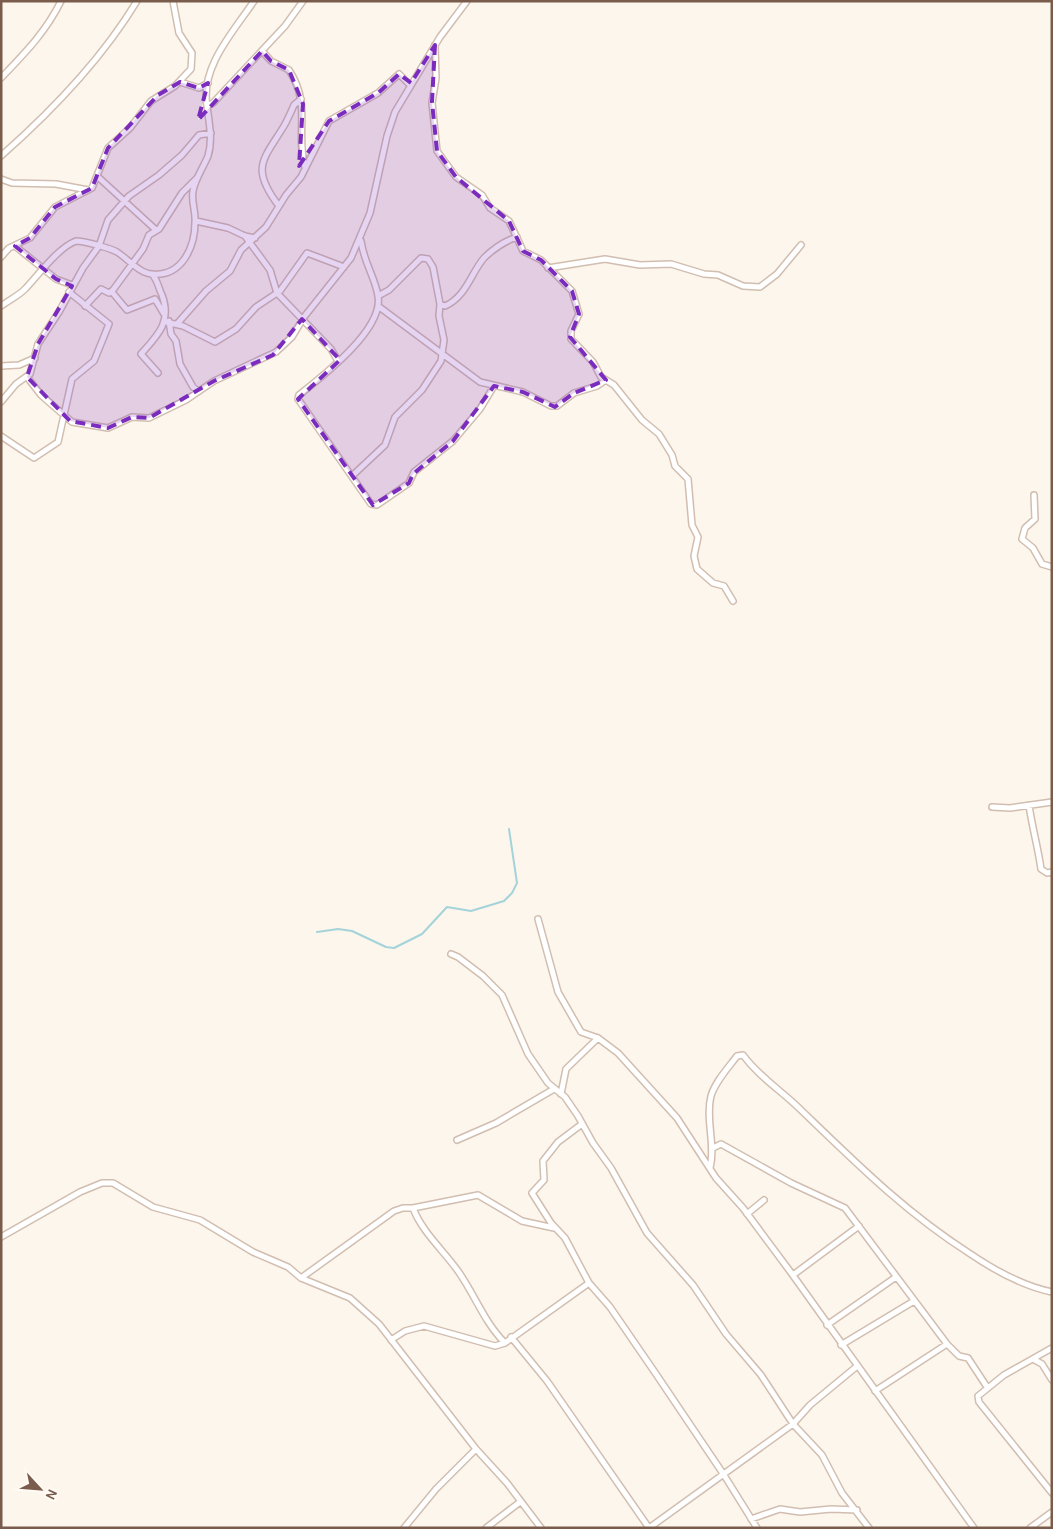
<svg xmlns="http://www.w3.org/2000/svg" width="1053" height="1529" viewBox="0 0 1053 1529" font-family="Karla,sans-serif">
<style>
.lines{fill:none;stroke-linecap:round;stroke-linejoin:round}
.stream{stroke:#a5d3da;stroke-width:2}
.street-casing{stroke:#d1beb0;stroke-width:8}
.street{stroke:#fff;stroke-width:5}
.marked{fill:#7b2cbf;fill-opacity:0.2;stroke:#7b2cbf;stroke-width:4;stroke-dasharray:10 6;stroke-linejoin:round}
</style>
<rect width="100%" height="100%" fill="#fdf6ec"/>
<g class="lines">
<path class="stream" d="M 317,932 L 338,929 L 352,931 L 386,947 L 394,948 L 422,934 L 447,907 L 471,911 L 504,901 L 512,893 L 517,883 L 509,829"/>
<g class="street-casing">
<path id="street" d="M 435,45 L 436,78 L 432,103 L 437,151 L 456,177 L 482,195 L 490,208 L 509,221 L 523,251 L 541,260 L 572,291 L 579,314 L 571,331 L 571,339 L 593,362 L 601,377 L 614,385 L 642,420 L 659,434 L 672,455 L 675,466 L 688,479 L 692,525 L 698,537 L 694,556 L 697,569 L 713,583 L 724,586 L 733,601
M 262,51 L 271,61 L 289,70 C 312,105 295,131 305,167
M 1,78 C 24,54 46,32 61,1
M 180,82 L 199,88 L 208,83
M 207,106 C 200,67 234,31 254,1
M 1,156 C 52,111 102,59 137,1
M 97,176 L 156,230
M 1,179 L 12,183 L 56,184 L 88,190
M 279,206 C 250,168 263,160 284,126 C 288,119 291,112 294,105 L 301,99
M 196,221 L 228,228 L 245,236 L 255,238
M 245,236 L 270,270 L 277,293 L 331,349 L 338,361
M 361,241 C 364,263 375,277 378,296 C 384,329 323,376 299,395 L 298,399 L 371,504 L 377,505 L 409,483 L 414,472 L 453,441 L 480,409 L 494,386
M 15,246 L 56,279 L 72,285
M 1,257 L 9,248 L 30,238 L 55,207 L 92,188 L 108,148 L 130,128 L 151,101 L 175,86 L 191,69 L 192,53 L 179,33 L 173,1
M 548,268 L 605,259 L 640,265 L 671,264 L 704,274 L 718,275 L 743,286 L 760,287 L 777,274 L 801,245
M 152,274 C 158,281 158,287 162,295 C 172,322 158,335 141,354 L 158,373
M 112,292 L 127,310 L 155,299 L 164,314
M 440,304 L 445,306 C 466,297 471,273 484,258 C 493,249 505,241 517,237
M 1,306 C 9,300 20,295 26,288 C 39,274 59,247 76,241 C 84,241 110,248 117,252 C 128,259 139,273 152,274 C 182,277 195,247 195,222 C 196,211 191,202 193,191 C 195,179 203,168 208,156 C 213,140 209,122 207,106 L 213,103 L 285,26 L 303,1
M 85,306 L 101,289 L 109,293 L 113,290 L 143,249 L 149,235 L 159,229 L 182,193 L 197,178
M 378,306 L 480,382 L 523,392 L 551,406 L 557,406 L 574,393 L 597,386 L 606,380
M 169,321 L 171,334 L 176,341 L 180,364 L 193,387 L 198,391
M 166,322 L 183,326 L 215,342 L 236,329 L 256,307 L 280,291 L 307,253 L 344,267
M 177,324 L 206,291 L 230,271 L 241,250 L 266,227 L 286,195 L 301,177 L 329,121 L 378,93 L 399,74 L 410,85
M 1,366 L 19,365 L 35,358
M 27,377 L 41,395 L 72,422 L 108,428 L 132,417 L 149,418 L 186,400 L 214,381 L 276,352 L 292,337 L 304,317 L 351,258 L 370,213 L 387,136 L 395,112 L 440,37 L 467,1
M 1,402 L 16,384 L 30,374 L 38,344 L 59,312 L 83,268 L 99,246 L 108,220 L 129,196 L 159,175 L 182,155 L 199,135 L 211,133
M 1,436 L 34,458 L 58,442 L 72,379 L 94,361 L 109,324 L 69,292
M 352,476 L 385,445 L 395,417 L 422,390 L 441,361 L 444,340 L 439,316 L 440,304 L 433,267 L 428,259 L 421,258 L 389,290 L 378,296
M 1034,495 L 1035,519 L 1025,528 L 1022,539 L 1033,548 L 1042,564 L 1052,567
M 1029,805 C 1032,827 1038,847 1041,869 L 1047,873 L 1052,872
M 992,807 L 1010,808 L 1052,802
M 538,919 L 558,992 L 581,1032 L 598,1038 L 618,1053 L 677,1118 L 716,1178 L 743,1208 L 792,1274 L 974,1528
M 451,954 L 458,957 L 483,976 L 502,995 L 528,1054 L 548,1083 L 565,1097 L 578,1116 L 593,1143 L 611,1168 L 647,1233 L 693,1285 L 726,1334 L 761,1375 L 793,1424 L 822,1455 L 842,1493 L 869,1528
M 561,1094 L 566,1069 L 598,1038
M 582,1124 L 558,1142 L 543,1161 L 544,1180 L 532,1193 L 551,1223 L 565,1238 L 589,1283 L 610,1307 L 656,1374 L 724,1475 L 757,1528
M 457,1140 L 496,1123 L 554,1089
M 713,1148 L 721,1144 L 791,1183 L 845,1208 L 947,1344 L 959,1356 L 968,1358 L 987,1387
M 710,1168 C 716,1144 705,1120 711,1096 C 715,1082 728,1068 737,1056 L 743,1055 C 759,1077 782,1091 801,1110 C 856,1163 905,1212 969,1253 C 994,1270 1022,1286 1052,1292
M 413,1208 C 422,1232 444,1251 458,1271 C 475,1295 484,1322 505,1343
M 747,1214 L 764,1200
M 1,1237 L 80,1192 L 102,1183 L 113,1183 L 153,1207 L 200,1220 L 253,1252 L 288,1267 L 301,1278 L 350,1298 L 379,1324 L 476,1449 L 507,1483 L 541,1528
M 793,1275 L 859,1226
M 301,1278 L 394,1211 L 403,1208 L 413,1208 L 478,1195 L 522,1221 L 554,1228
M 827,1325 L 896,1277
M 511,1337 L 547,1381 L 649,1528
M 391,1340 L 405,1331 L 424,1326 L 495,1346 L 505,1343 L 589,1283
M 841,1345 L 914,1301
M 1052,1348 L 1004,1375 L 978,1396 L 979,1402 L 1052,1493
M 1033,1359 L 1042,1364 L 1052,1380
M 875,1391 L 947,1344
M 751,1519 L 780,1509 L 800,1512 L 831,1509 L 857,1510
M 404,1528 L 436,1489 L 476,1449
M 486,1528 L 520,1502
M 649,1528 L 793,1424 L 810,1405 L 856,1367
M 1030,1528 L 1052,1512"/>
</g>
<use href="#street" class="street"/>
</g>
<path class="marked" d="M 435,45 L 432,102 L 437,151 L 456,177 L 509,221 L 523,251 L 541,260 L 572,291 L 579,314 L 570,337 L 606,380 L 574,393 L 555,407 L 523,392 L 494,386 L 453,441 L 413,474 L 409,483 L 373,505 L 298,399 L 340,360 L 302,319 L 273,355 L 214,381 L 149,418 L 132,417 L 108,428 L 70,421 L 27,377 L 38,344 L 72,286 L 56,279 L 15,246 L 30,238 L 55,207 L 92,188 L 108,148 L 158,95 L 180,82 L 199,88 L 208,83 L 198,120 L 262,51 L 271,61 L 289,70 L 303,104 L 299,166 L 329,121 L 378,93 L 399,74 L 411,83 Z"/>
<rect width="1053" height="1529" fill="none" stroke="#7a5c4d" stroke-width="5"/>
<g transform="translate(40 1489) rotate(116)" stroke="#fffaf3" stroke-width="4" paint-order="stroke">
<path d="M0-4L9 19L0 12L-9 19Z" fill="#7a5c4d"/>
<text y="-8" font-size="14" font-weight="bold" text-anchor="middle" fill="#7a5c4d">N</text>
</g>
</svg>
